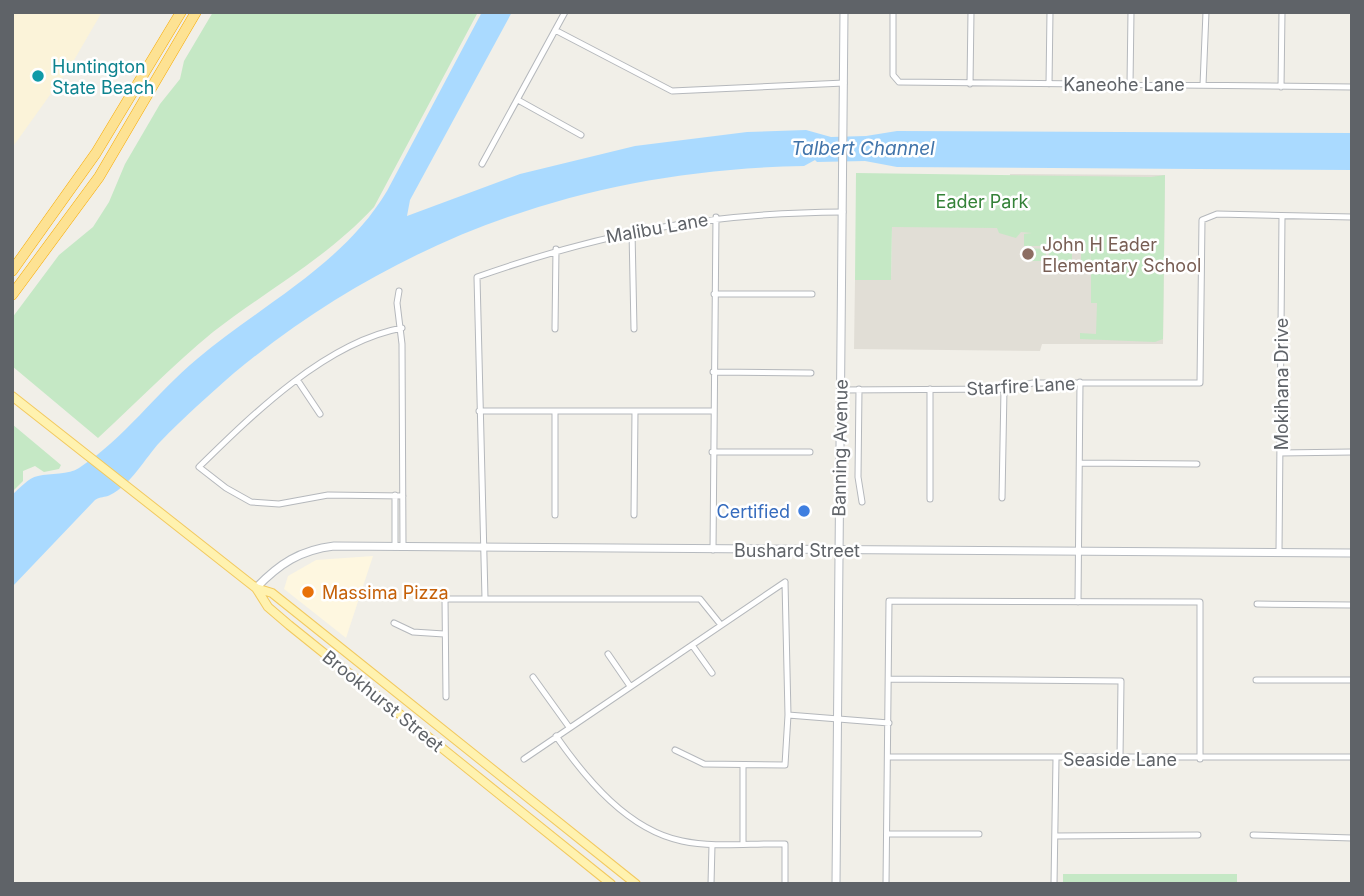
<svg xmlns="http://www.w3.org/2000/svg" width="1364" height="896" viewBox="0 0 1364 896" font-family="Inter,sans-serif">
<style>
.commercial{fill:#fef7e0}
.education{fill:#e1ded6}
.green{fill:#c5e8c5}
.sand{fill:#fbf3d9}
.water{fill:#aadaff}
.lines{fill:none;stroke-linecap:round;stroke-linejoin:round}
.street-casing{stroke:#b5b8bc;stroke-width:7}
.secondary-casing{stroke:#b6babf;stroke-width:9}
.primary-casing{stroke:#f2c960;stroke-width:10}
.highway-casing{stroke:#f9ab00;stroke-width:11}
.street{stroke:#fff;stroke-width:5}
.secondary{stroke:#fff;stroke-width:7}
.primary{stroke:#fff2af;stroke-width:8}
.highway{stroke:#fde293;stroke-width:10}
.culture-dot{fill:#0f9aa8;stroke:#fff;stroke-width:2.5}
.education-dot{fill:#8d6e63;stroke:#fff;stroke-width:2.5}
.shop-dot{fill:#3f7fe0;stroke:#fff;stroke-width:2.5}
.food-dot{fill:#e8710a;stroke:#fff;stroke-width:2.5}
.labels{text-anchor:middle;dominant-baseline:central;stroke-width:5;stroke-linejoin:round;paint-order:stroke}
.culture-label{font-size:18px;fill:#0d838f;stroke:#fff;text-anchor:start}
.street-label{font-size:18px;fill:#5f6368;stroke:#fff}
.park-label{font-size:18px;fill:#348238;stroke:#fff}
.education-label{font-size:18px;fill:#785e54;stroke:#fff;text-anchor:start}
.shop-label{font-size:18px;fill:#366cbe;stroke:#fff;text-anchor:end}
.food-label{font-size:18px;fill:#c56008;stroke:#fff;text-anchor:start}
.water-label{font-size:19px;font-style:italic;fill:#4174aa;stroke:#fff}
</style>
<rect width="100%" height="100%" fill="#f1efe8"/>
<path class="commercial" d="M 373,556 L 346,638 L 284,589 L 288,576 L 316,560 Z"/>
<path class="education" d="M 1010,174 L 1165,175 L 1163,344 L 1042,344 L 1040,351 L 854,349 L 855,280 L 891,280 L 892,226 L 1001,226 L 1009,210 Z"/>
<path class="green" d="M 213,12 L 478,12 L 374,207 C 327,258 267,290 213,332 C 173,365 136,403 98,438 L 12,366 L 12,318 L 59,255 L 93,227 L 109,202 L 125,164 L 160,104 L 180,79 L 184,61 Z
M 856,173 L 1151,177 L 1165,175 L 1163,339 L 1155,342 L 1080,339 L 1080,333 L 1096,334 L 1097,303 L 1091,303 L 1091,249 L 1090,268 L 1081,268 L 1081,248 L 1072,248 L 1072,261 L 1049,261 L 1048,233 L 1046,246 L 1024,246 L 1024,234 L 1032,233 L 1021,232 L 1016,238 L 999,233 L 997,228 L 892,227 L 891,280 L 855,280 Z
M 1024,248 L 1046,249 L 1046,261 L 1024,261 Z
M 12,424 L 61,465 L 59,469 L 44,472 L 35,466 L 23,471 L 23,481 L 12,492 Z
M 1063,874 L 1237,874 L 1237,884 L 1063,884 Z"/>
<path class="sand" d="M 12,12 L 102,12 L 70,67 L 12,148 Z"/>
<path class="water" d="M 482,12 L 512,12 L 410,200 L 407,216 L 520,174 L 635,146 L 747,132 L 806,130 L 831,137 L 866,136 L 897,131 L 1352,133 L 1352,170 L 897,167 L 865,161 L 817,162 L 815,160 L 804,166 C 589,170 400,236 234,373 C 209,395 183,418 160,442 C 145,458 131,485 110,495 C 104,498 101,496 95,500 L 12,587 L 12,495 C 20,488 28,478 38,476 C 50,473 69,475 79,468 C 124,439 156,393 197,359 C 262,304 342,266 387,191 Z"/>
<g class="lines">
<g class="street-casing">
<path id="street" d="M 893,12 L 893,75 L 899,82 L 1352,87
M 555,30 L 672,91 L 844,83
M 970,84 L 971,12
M 1049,84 L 1050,12
M 1130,84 L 1131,12
M 1203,85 L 1206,12
M 1281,87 L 1282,12
M 518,100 L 581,135
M 482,164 L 565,12
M 632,231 L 634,329
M 399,291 L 397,303 L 402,344 L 403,547
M 714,294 L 812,294
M 402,328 C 326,342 253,414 199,467 L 226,488 L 251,502 L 279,504 L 328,495 L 403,496
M 555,329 L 556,249
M 713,372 L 811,373
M 298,381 L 320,414
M 859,389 L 858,477 L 862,502
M 841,390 L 1004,389 L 1033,383 L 1200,383 L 1202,220 L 1217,214 L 1352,217
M 479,411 L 712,411
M 712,452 L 810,452
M 1280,453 L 1352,452
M 1081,463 L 1197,464
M 395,495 L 395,547
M 1002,498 L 1004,389
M 930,499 L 930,389
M 555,515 L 555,412
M 634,515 L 635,411
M 713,550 L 716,217
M 1279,552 L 1282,216
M 485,598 L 477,277 C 605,232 707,213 843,212
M 1078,602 L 1080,382
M 1257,604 L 1352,605
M 394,623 L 413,632 L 444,634
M 692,645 L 712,673
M 608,654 L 630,686
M 533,677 L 569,727
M 889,679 L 1121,681 L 1120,757
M 1256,680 L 1352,680
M 446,697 L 445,599 L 700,599 L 721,625
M 788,715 L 889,723
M 556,736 C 586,779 628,830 682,841 C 715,848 751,843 785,844 L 785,884
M 675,750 L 704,764 L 785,765 L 788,715 L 785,582
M 889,757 L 1352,757
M 524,759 L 785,582
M 887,834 L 979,834
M 1253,835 L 1352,838
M 1055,836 L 1198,835
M 743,842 L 743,765
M 711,884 L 712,845
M 886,884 L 889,601 L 1200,602 L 1200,759
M 1054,884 L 1056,759"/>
</g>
<g class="secondary-casing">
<path id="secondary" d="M 256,588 C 279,564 300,550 334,546 L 1352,553
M 836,884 L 844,12"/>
</g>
<g class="primary-casing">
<path id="primary" d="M 12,396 L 256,588 L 272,593 L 636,884
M 256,588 L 268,607 L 289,625 L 611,884"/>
</g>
<g class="highway-casing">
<path id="highway" d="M 12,271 L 96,153 L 181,12
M 12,295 L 99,177 L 196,12"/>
</g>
<use href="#street" class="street"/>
<use href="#secondary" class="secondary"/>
<use href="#primary" class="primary"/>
<use href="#highway" class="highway"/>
</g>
<circle class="culture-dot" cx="38" cy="76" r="7"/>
<circle class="education-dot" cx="1028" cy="254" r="7"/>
<circle class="shop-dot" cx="804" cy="511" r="7"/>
<circle class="food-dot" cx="308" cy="592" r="7"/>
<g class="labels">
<g class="culture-label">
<text x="52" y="66">Huntington<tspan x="52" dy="21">State Beach</tspan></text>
</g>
<g class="street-label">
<text x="1124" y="84">Kaneohe Lane</text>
<text transform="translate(657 228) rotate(-10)">Malibu Lane</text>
<text transform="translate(1281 384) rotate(-90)">Mokihana Drive</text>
<text transform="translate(1021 386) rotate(-3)">Starfire Lane</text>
<text transform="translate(840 448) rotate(-89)">Banning Avenue</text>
<text x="797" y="550">Bushard Street</text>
<text transform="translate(383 701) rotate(39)">Brookhurst Street</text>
<text x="1120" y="759">Seaside Lane</text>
</g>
<g class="park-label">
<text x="982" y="201">Eader Park</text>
</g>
<g class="education-label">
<text x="1042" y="244">John H Eader<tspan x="1042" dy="21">Elementary School</tspan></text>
</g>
<g class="shop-label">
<text x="790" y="511">Certified</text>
</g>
<g class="food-label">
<text x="322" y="592">Massima Pizza</text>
</g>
<g class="water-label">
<text x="863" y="148">Talbert Channel</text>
</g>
</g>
<rect width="1364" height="896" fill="none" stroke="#5f6368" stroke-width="28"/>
</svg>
